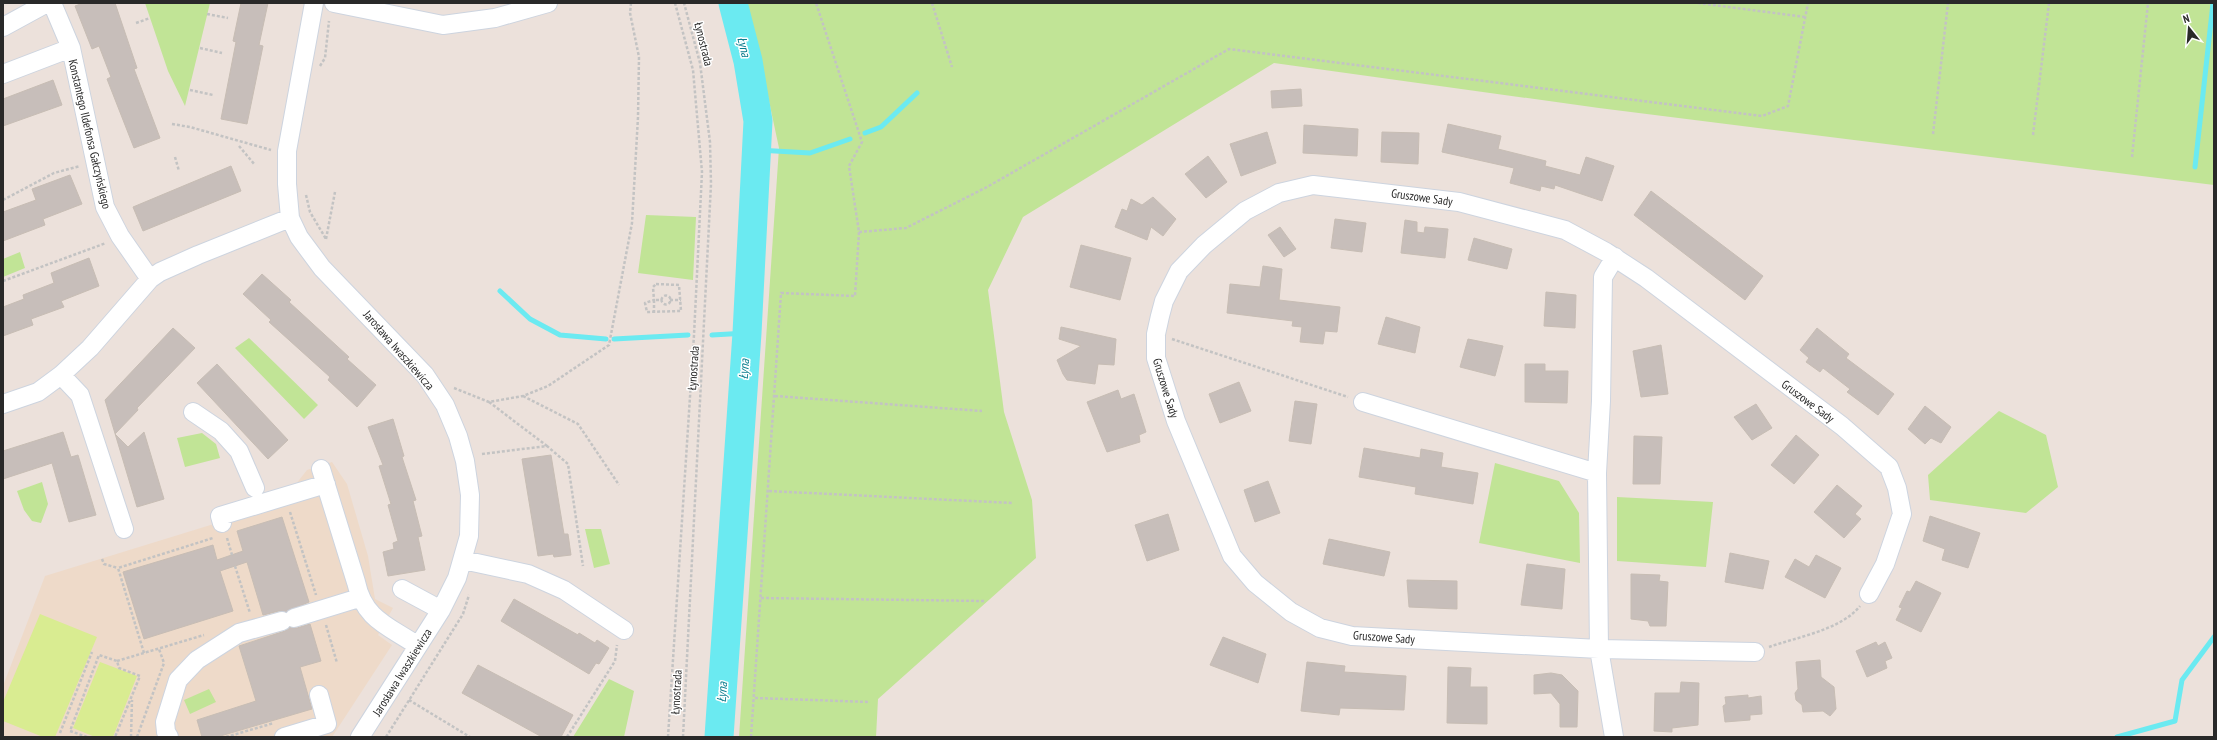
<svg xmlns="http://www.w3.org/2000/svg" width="2217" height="740" viewBox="0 0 2217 740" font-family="'PT Sans Narrow',sans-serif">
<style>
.education{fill:#eedac9}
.green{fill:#c1e496}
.pitch{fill:#d9ec91}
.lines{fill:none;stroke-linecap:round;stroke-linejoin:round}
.stream{stroke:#6beaf1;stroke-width:5}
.river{stroke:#6beaf1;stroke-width:29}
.building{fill:#c7beba;stroke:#c7bdb4}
.minor-casing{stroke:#cdd4df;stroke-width:20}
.path{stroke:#c3c3c3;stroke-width:2.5;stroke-dasharray:3 2;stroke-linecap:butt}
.minor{stroke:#fff;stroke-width:18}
.labels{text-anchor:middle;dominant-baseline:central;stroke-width:3;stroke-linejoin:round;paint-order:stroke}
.street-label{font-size:12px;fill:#292929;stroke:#fff}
.water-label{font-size:13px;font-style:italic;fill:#0b7e8e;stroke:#fff}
</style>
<rect width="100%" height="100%" fill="#ece1db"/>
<path class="education" d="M 332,462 L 347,484 L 368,556 L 375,599 L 393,608 L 378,635 L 392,645 L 332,737 L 3,737 L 3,686 L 45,576 L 217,523 L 292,489 L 307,470 Z"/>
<path class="green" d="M 145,3 L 210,3 L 185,106 L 168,71 Z
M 739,3 L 2214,3 L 2214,185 L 1599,108 L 1274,63 L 1023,217 L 988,290 L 1004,412 L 1032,500 L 1036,558 L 878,699 L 876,737 L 739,737 L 779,148 L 766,87 Z
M 646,215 L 696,217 L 693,280 L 638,273 Z
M 20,252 L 25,268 L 3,277 L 3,259 Z
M 249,338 L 318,405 L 304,419 L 235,348 Z
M 1999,411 L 2046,435 L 2058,487 L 2026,513 L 1930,500 L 1928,475 Z
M 202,433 L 216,444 L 220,458 L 185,467 L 177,438 Z
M 1495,463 L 1559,481 L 1579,513 L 1580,563 L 1479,543 Z
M 42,482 L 48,504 L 41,523 L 32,521 L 24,510 L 17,491 Z
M 1617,497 L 1713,502 L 1706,567 L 1617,561 Z
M 585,529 L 601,529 L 610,564 L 594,568 Z
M 609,679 L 634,691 L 624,737 L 573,737 Z
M 209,689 L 216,702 L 190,714 L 184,700 Z"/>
<path class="pitch" d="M 40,614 L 97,637 L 55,737 L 43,737 L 3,721 L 3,702 Z
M 100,662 L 137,676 L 113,737 L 95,737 L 73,728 Z"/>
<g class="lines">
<path class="stream" d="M 865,133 L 881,127 L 917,93
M 757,150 L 810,153 L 850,139
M 2195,167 L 2213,3
M 500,291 L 530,319 L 560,335 L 606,339
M 712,335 L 747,333
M 614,339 L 688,335
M 2117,737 L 2175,721 L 2182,680 L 2214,637"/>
<path class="river" d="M 719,737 L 747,333 L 758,121 L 748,61 L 733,3"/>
</g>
<path class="building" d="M 83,3 L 115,3 L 137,68 L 134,69 L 160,138 L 134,148 L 107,79 L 111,77 L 99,46 L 92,49 L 75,6 Z
M 241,3 L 268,3 L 259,45 L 263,46 L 247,124 L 221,119 L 236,42 L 233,41 Z
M 53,80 L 62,105 L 3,126 L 3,99 Z
M 1301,89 L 1302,106 L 1272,108 L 1271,91 Z
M 1448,124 L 1501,136 L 1498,149 L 1546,161 L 1545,166 L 1580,175 L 1586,157 L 1614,166 L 1602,201 L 1555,185 L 1554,189 L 1541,186 L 1540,191 L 1510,183 L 1514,168 L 1442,152 Z
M 1304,125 L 1358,129 L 1357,156 L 1303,153 Z
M 1267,132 L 1276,163 L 1241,176 L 1230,144 Z
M 1382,132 L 1419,133 L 1418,164 L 1381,162 Z
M 1208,156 L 1227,182 L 1206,198 L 1185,174 Z
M 231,166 L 241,191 L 143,231 L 133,207 Z
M 70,175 L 82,204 L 43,219 L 45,225 L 3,241 L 3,212 L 36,200 L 32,189 Z
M 1651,191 L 1763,276 L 1745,300 L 1634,215 Z
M 1153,197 L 1176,219 L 1163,236 L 1151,227 L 1147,240 L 1115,227 L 1122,209 L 1127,211 L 1131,199 L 1142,205 Z
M 1335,219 L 1366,223 L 1362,252 L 1331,248 Z
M 1405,220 L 1417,222 L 1417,232 L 1424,233 L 1425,227 L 1448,229 L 1445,258 L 1401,253 Z
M 1280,227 L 1296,249 L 1284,257 L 1268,235 Z
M 1474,238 L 1512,249 L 1507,269 L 1468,260 Z
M 1081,245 L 1131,258 L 1120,300 L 1070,287 Z
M 89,258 L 99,286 L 61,301 L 64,307 L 31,319 L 33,325 L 3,336 L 3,307 L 24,299 L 23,295 L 54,283 L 51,273 Z
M 1263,266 L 1282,269 L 1279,300 L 1340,307 L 1337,332 L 1325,331 L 1323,344 L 1300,342 L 1302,327 L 1292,326 L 1293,321 L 1227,313 L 1230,284 L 1260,287 Z
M 262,274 L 291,300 L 289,302 L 349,357 L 347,359 L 376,385 L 357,407 L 328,380 L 330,377 L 269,322 L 271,320 L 243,294 Z
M 1546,292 L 1576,295 L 1575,328 L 1544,326 Z
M 1386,317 L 1420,327 L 1415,353 L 1378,344 Z
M 1061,327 L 1116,339 L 1114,365 L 1098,364 L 1095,384 L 1067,380 L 1063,374 L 1057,360 L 1081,346 L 1059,339 Z
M 173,328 L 195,348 L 137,408 L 138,410 L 115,434 L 128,447 L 144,432 L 164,499 L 137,507 L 105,400 Z
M 1817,328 L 1849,354 L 1846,358 L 1894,394 L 1878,415 L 1847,392 L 1850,389 L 1823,368 L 1820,372 L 1806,362 L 1809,358 L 1800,350 Z
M 1468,339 L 1503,346 L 1495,376 L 1460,367 Z
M 1661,345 L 1668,394 L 1641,397 L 1633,351 Z
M 217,364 L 288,440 L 268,459 L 197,383 Z
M 1525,364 L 1545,364 L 1545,371 L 1568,371 L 1567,403 L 1525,402 Z
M 1239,382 L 1251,411 L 1220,423 L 1209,394 Z
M 1118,390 L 1121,399 L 1134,394 L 1146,432 L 1139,435 L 1140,442 L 1107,452 L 1087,402 Z
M 1295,401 L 1317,404 L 1311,444 L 1289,441 Z
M 1756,404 L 1772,428 L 1752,440 L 1734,417 Z
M 1925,406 L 1951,427 L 1941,443 L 1931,438 L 1925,444 L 1908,429 Z
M 393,419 L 404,456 L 402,457 L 416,500 L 413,501 L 422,536 L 418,537 L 425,570 L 388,576 L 383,552 L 394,549 L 393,543 L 398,541 L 388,505 L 391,504 L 379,466 L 383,465 L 368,427 Z
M 63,432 L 71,457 L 78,455 L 96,515 L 69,522 L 52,463 L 3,479 L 3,451 Z
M 1796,435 L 1819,455 L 1794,484 L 1771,465 Z
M 1634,436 L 1662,437 L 1660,484 L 1633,484 Z
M 1364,448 L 1420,458 L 1421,449 L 1443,453 L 1441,467 L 1478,473 L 1473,504 L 1415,494 L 1416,487 L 1359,477 Z
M 551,455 L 564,534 L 568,534 L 571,555 L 554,557 L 553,554 L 538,556 L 522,459 Z
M 1268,481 L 1280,513 L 1255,522 L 1244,490 Z
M 1837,485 L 1862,506 L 1855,514 L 1861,519 L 1844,538 L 1814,512 Z
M 1168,514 L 1179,550 L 1147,561 L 1135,525 Z
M 1930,516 L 1980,533 L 1968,568 L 1942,560 L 1945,549 L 1923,541 Z
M 282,517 L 309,602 L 286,612 L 279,611 L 263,615 L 247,562 L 220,571 L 233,611 L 144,639 L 123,572 L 213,545 L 217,560 L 243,551 L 237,531 Z
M 1329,539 L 1390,552 L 1384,576 L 1323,564 Z
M 1730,553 L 1769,561 L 1763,589 L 1725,582 Z
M 1816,555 L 1841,568 L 1825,598 L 1785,577 L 1795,559 L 1809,567 Z
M 1527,564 L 1565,569 L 1562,609 L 1521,605 Z
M 1631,574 L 1660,575 L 1659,581 L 1668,582 L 1666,626 L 1650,626 L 1648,621 L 1631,619 Z
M 1407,580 L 1457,581 L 1457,609 L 1409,607 Z
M 1916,581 L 1941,593 L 1921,632 L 1896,620 L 1902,608 L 1899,607 L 1907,591 L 1910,592 Z
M 514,599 L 578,635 L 579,633 L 595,643 L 597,640 L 609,648 L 599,664 L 596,663 L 589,674 L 501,621 Z
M 310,624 L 321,661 L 300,667 L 312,709 L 217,737 L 202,737 L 197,720 L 256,701 L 239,646 L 285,631 L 290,627 L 297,628 Z
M 1223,637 L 1266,654 L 1258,683 L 1210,665 Z
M 1876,642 L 1878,646 L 1885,642 L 1892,658 L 1885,661 L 1887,668 L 1867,677 L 1856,651 Z
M 1820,660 L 1821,677 L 1834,687 L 1836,709 L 1830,716 L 1823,711 L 1803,712 L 1802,705 L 1796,700 L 1795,693 L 1798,689 L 1796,662 Z
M 1307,662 L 1345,666 L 1344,672 L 1406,676 L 1404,710 L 1340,708 L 1339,715 L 1301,711 Z
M 478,665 L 573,715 L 561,737 L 542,737 L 462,693 Z
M 1448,667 L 1471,668 L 1470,687 L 1487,687 L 1487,724 L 1447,723 Z
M 1551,673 L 1562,675 L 1578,691 L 1577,727 L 1560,727 L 1560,704 L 1551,693 L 1534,694 L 1534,675 Z
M 1681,682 L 1699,683 L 1698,725 L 1672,728 L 1672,732 L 1654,731 L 1655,693 L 1680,693 Z
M 1748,695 L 1748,698 L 1761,696 L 1762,714 L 1750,715 L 1750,720 L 1725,722 L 1723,706 L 1726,704 L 1725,697 Z"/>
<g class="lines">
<g class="minor-casing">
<path id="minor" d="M 52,3 L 71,48 L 105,207 L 120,236 L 150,279
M 314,3 L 287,151 L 287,184 L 290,218 L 299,237 L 322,268 L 425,375 L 445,405 L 458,436 L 465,461 L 470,495 L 469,536 L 457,578 L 441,610 L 360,737
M 334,3 L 443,25 L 495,18 L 548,3
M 3,27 L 47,3
M 3,74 L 71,48
M 61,375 L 80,395 L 124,529
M 1363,402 L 1597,473
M 3,404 L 38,392 L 61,375 L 90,348 L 150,279 L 160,272 L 198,255 L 290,218
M 193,412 L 221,431 L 239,451 L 255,488
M 321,469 L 356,582 C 364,620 389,626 418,646
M 222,523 L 220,516 L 326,484
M 463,560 L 528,574 L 564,590 L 624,630
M 402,589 L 441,610
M 294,618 L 359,598
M 1755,652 L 1599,649 L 1352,636 L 1320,628 L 1291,612 L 1255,583 L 1232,556 L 1176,421 L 1156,358 L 1156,334 L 1160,316 L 1164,301 L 1179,271 L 1204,245 L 1245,211 L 1279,193 L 1313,185 L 1459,202 L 1565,230 L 1606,252 L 1646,278 L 1842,426 L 1889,467 L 1897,488 L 1902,514 L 1885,564 L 1869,594
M 169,737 L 166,732 L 165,722 L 178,680 L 197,660 L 239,633 L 282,621
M 284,737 L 327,724 L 319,695
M 1614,737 L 1599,649 L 1597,473 L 1601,401 L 1603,277 L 1615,257"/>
</g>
<path class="path" d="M 932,3 L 952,67
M 1698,3 L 1805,17
M 207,14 L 228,18
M 136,23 L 150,18
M 200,48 L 222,53
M 320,66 L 325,58 L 329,21
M 190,90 L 213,95
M 172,124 L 190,127 L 271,150
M 1933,134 L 1948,3
M 2033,135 L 2049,3
M 239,146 L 255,165
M 175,157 L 179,171
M 2132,157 L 2148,3
M 306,195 L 310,212 L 326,239
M 3,200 L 54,173 L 80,166
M 859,232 L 906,228 L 987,187 L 1229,49 L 1762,116 L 1788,106 L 1808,3
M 326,239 L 335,192
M 3,281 L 106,243
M 656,284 L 679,285 L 681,311 L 647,312 L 645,303 L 654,300 L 653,287 Z
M661.5 300a4.5 4.5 0 1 1 9 0a4.5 4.5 0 1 1-9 0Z
M 670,300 L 681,300
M 654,313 L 654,300 L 662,300
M 1172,339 L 1348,397
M 454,388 L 489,402 L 523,396 L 548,386 L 609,345 L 632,223 L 638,117 L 639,57 L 630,13 L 631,3
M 523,396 L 578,424 L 619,485
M 775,396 L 982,411
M 489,402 L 547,446
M 482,454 L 547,446 L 568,464 L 583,566
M 769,491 L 1012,503
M 290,512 L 316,595
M 227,538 L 232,555
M 102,559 L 104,564 L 118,568
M 235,566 L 250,613
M 761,598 L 985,601
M 326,625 L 337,663
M 1769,647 C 1797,637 1841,630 1860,606
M 144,653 L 118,568 L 213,538
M 117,661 L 204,635
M 755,698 L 870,702
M 409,700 L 470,737
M 60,733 L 92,652
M 87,737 L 70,731 L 99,655 L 117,661 L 119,668 L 140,676 L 115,737
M 131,737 L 132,700
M 137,737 L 164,663 L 159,649
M 226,737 L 274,723
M 386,737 L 463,614 L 469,595
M 567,737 L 615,661 L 617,645
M 668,737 L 694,335 L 702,172 L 693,70 L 675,3
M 683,737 L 711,184 L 710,142 L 700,63 L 684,3
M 751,737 L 781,293 L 855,296 L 859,232 L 849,166 L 862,142 L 816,3"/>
<use href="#minor" class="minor"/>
</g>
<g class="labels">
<g class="street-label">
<text transform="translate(704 44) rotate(76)">Łynostrada</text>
<text transform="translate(90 134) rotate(77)">Konstantego Ildefonsa Gałczyńskiego</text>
<text transform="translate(1422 197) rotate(8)">Gruszowe Sady</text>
<text transform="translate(399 350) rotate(49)">Jarosława Iwaszkiewicza</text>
<text transform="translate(693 368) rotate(-86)">Łynostrada</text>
<text transform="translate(1166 388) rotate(73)">Gruszowe Sady</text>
<text transform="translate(1808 401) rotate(37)">Gruszowe Sady</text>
<text transform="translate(1384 637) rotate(4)">Gruszowe Sady</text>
<text transform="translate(402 672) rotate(-58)">Jarosława Iwaszkiewicza</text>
<text transform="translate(676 692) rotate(-87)">Łynostrada</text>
</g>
<g class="water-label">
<text transform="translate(744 47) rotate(76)">Łyna</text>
<text transform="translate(744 369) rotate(-86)">Łyna</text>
<text transform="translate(722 692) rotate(-86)">Łyna</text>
</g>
</g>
<rect width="2217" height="740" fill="none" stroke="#292929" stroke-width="8"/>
<g transform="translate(2189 28) rotate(343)" stroke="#ffffff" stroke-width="3" paint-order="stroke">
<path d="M0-3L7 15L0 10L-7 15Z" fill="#292929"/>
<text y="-6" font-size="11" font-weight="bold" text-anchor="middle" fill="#292929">N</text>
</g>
</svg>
